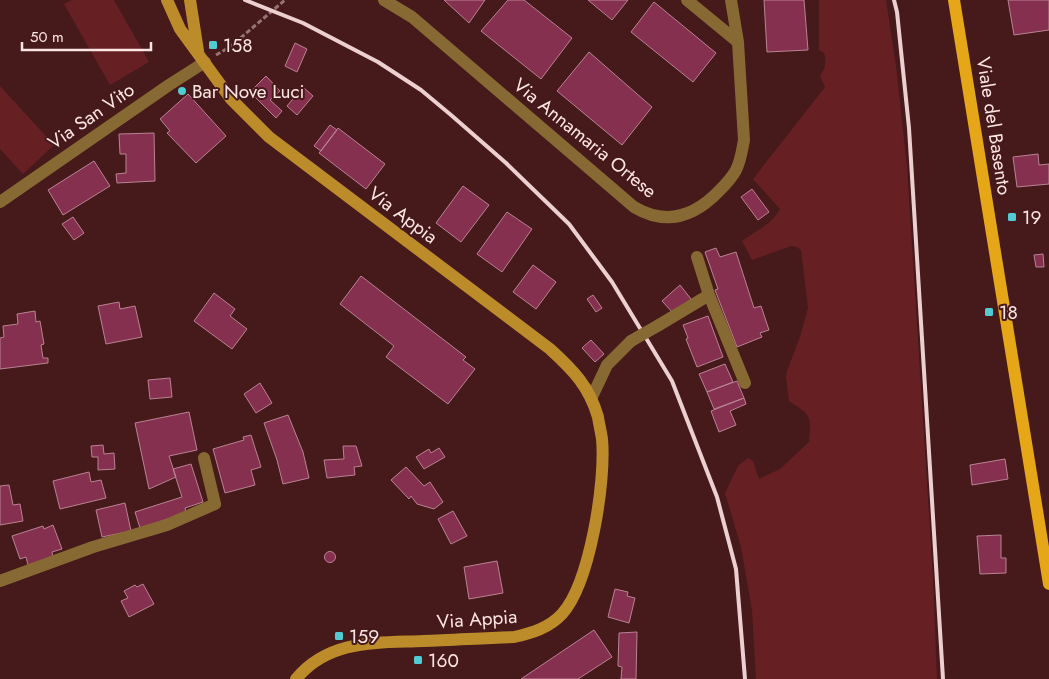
<svg xmlns="http://www.w3.org/2000/svg" width="1049" height="679" viewBox="0 0 1049 679" font-family="Jost,sans-serif">
<style>
.green{fill:#662024}
.building{fill:#85304f;stroke:#b98393}
.lines{fill:none;stroke-linecap:round;stroke-linejoin:round}
.path{stroke:#977373;stroke-width:3;stroke-dasharray:5 2.5;stroke-linecap:butt}
.minor{stroke:#876933;stroke-width:12}
.secondary{stroke:#bc8c2b;stroke-width:12}
.primary{stroke:#e5a617;stroke-width:12}
.rail{stroke:#ebd0cf;stroke-width:4}
.minor-bridge{stroke:#876933;stroke-width:12}
.poi-dot{fill:#51ccd3;stroke:#46191b;stroke-width:2}
.labels{text-anchor:middle;dominant-baseline:central;stroke-width:4;stroke-linejoin:round;paint-order:stroke}
.poi-label{font-size:19px;fill:#ffe6e4;stroke:#46191b;text-anchor:start}
.street-label{font-size:19px;fill:#ffe6e4;stroke:#46191b}
</style>
<rect width="100%" height="100%" fill="#46191b"/>
<path class="green" d="M 72,0 L 114,0 L 149,62 L 110,85 L 64,4 Z
M 819,0 L 886,0 L 896,66 L 907,167 L 933,578 L 937,679 L 756,679 L 752,610 L 741,547 L 725,493 L 738,466 L 748,458 L 753,461 L 759,479 L 780,469 L 809,442 C 811,415 812,416 789,401 L 786,377 L 787,371 L 800,337 L 808,308 L 801,250 L 797,247 L 791,246 L 752,260 L 742,241 C 755,232 773,223 780,209 L 753,179 L 825,87 L 820,76 C 825,69 827,61 824,53 L 819,50 Z
M 0,86 L 54,145 L 23,174 L 0,149 Z"/>
<path class="building" d="M 444,0 L 485,0 L 469,23 Z
M 508,0 L 524,0 L 572,38 L 541,79 L 481,31 Z
M 588,0 L 628,0 L 612,20 Z
M 764,0 L 804,0 L 808,50 L 767,52 Z
M 1008,0 L 1049,0 L 1049,30 L 1014,35 Z
M 654,2 L 716,53 L 693,82 L 631,32 Z
M 295,43 L 307,49 L 297,72 L 285,66 Z
M 589,52 L 652,107 L 622,145 L 557,91 Z
M 266,76 L 280,91 L 270,100 L 282,111 L 276,118 L 250,92 Z
M 303,87 L 313,96 L 297,115 L 287,106 Z
M 188,94 L 226,136 L 196,163 L 167,133 L 170,131 L 160,119 Z
M 330,125 L 337,130 L 321,151 L 314,146 Z
M 338,128 L 385,164 L 366,189 L 319,153 Z
M 154,133 L 155,181 L 117,183 L 116,174 L 126,173 L 126,154 L 120,154 L 119,134 Z
M 1038,154 L 1039,165 L 1049,164 L 1049,184 L 1017,187 L 1013,157 Z
M 94,161 L 110,186 L 63,215 L 48,190 Z
M 463,186 L 489,205 L 461,242 L 436,223 Z
M 752,189 L 769,212 L 758,220 L 741,197 Z
M 507,212 L 532,229 L 502,272 L 477,254 Z
M 73,217 L 84,233 L 74,240 L 62,224 Z
M 716,248 L 720,257 L 736,252 L 754,308 L 761,306 L 769,330 L 760,333 L 762,337 L 737,347 L 715,290 L 718,289 L 705,252 Z
M 1043,254 L 1044,267 L 1036,267 L 1034,255 Z
M 533,265 L 556,282 L 536,309 L 513,292 Z
M 361,276 L 466,357 L 463,360 L 475,369 L 448,404 L 386,357 L 394,346 L 340,304 Z
M 680,285 L 691,299 L 674,314 L 662,301 Z
M 214,293 L 235,309 L 230,316 L 247,329 L 232,349 L 194,321 Z
M 593,295 L 602,308 L 596,312 L 587,299 Z
M 119,302 L 120,309 L 135,306 L 142,337 L 106,344 L 98,306 Z
M 35,311 L 36,322 L 40,321 L 44,344 L 41,345 L 43,358 L 48,358 L 48,363 L 0,369 L 0,338 L 4,337 L 3,326 L 18,324 L 17,314 Z
M 708,316 L 723,357 L 697,367 L 686,339 L 688,338 L 683,325 Z
M 591,340 L 604,354 L 595,362 L 582,348 Z
M 725,364 L 733,382 L 707,392 L 699,374 Z
M 170,378 L 172,397 L 150,399 L 148,380 Z
M 737,381 L 744,398 L 714,409 L 707,392 Z
M 260,383 L 272,403 L 256,413 L 244,394 Z
M 744,398 L 746,404 L 730,411 L 736,425 L 719,432 L 711,411 Z
M 189,412 L 197,450 L 169,456 L 176,477 L 149,489 L 135,423 Z
M 288,415 L 303,452 L 309,478 L 283,484 L 277,460 L 264,423 Z
M 251,435 L 261,467 L 251,470 L 255,485 L 225,493 L 213,449 L 244,440 L 243,437 Z
M 103,445 L 104,454 L 114,453 L 115,469 L 98,470 L 98,457 L 92,457 L 91,446 Z
M 343,446 L 356,446 L 362,466 L 354,467 L 355,475 L 327,478 L 324,460 L 344,459 Z
M 439,448 L 445,457 L 424,469 L 416,457 L 429,449 L 431,453 Z
M 1005,459 L 1008,479 L 972,485 L 970,465 Z
M 191,464 L 203,502 L 185,508 L 186,513 L 140,528 L 135,512 L 182,497 L 173,469 Z
M 406,467 L 424,486 L 430,482 L 443,502 L 434,509 L 417,504 L 411,496 L 409,499 L 391,480 Z
M 89,472 L 91,482 L 101,480 L 106,498 L 60,509 L 53,481 Z
M 9,485 L 13,505 L 20,504 L 23,521 L 0,525 L 0,486 Z
M 125,503 L 131,531 L 102,537 L 96,510 Z
M 453,511 L 467,536 L 451,544 L 438,519 Z
M 53,525 L 62,549 L 52,552 L 53,557 L 28,565 L 26,557 L 20,559 L 12,536 L 43,526 L 44,529 Z
M 1001,535 L 1001,558 L 1006,558 L 1006,573 L 980,574 L 977,536 Z
M324.5 557a5.5 5.5 0 1 1 11 0a5.5 5.5 0 1 1-11 0Z
M 497,561 L 503,593 L 469,599 L 464,567 Z
M 143,584 L 154,604 L 129,617 L 121,601 L 128,598 L 124,591 L 135,585 L 137,587 Z
M 615,589 L 628,592 L 627,596 L 635,598 L 629,623 L 608,617 Z
M 594,630 L 612,657 L 578,679 L 521,679 Z
M 637,632 L 636,679 L 621,679 L 622,667 L 618,666 L 619,633 Z"/>
<g class="lines">
<path class="path" d="M 216,55 L 230,47 L 285,0"/>
<path class="minor" d="M 384,0 L 412,17 L 585,165 L 634,207 C 666,226 694,217 719,191 C 725,185 732,178 736,170 C 741,160 742,150 744,140 L 738,42 L 731,0
M 687,0 L 738,42
M 0,202 L 169,85 L 205,62
M 709,295 L 745,383
M 659,325 L 709,295 L 697,257
M 591,399 L 607,365 L 631,341
M 0,581 L 93,547 L 167,525 L 215,504 L 204,458"/>
<path class="secondary" d="M 167,0 L 180,29 L 231,99 L 269,137 L 550,349 C 573,370 589,386 598,417 C 599,424 601,432 602,439 C 606,481 590,583 562,614 C 549,628 532,633 514,637 C 484,638 453,640 423,641 C 377,643 329,639 296,679
M 190,0 L 198,51"/>
<path class="primary" d="M 954,0 L 1049,584"/>
<path class="rail" d="M 245,0 L 303,23 L 378,62 L 421,90 L 451,115 L 506,163 L 569,224 L 612,282 L 672,381 L 717,497 L 736,569 L 745,679
M 894,0 L 897,12 L 909,128 L 943,679"/>
<path class="minor-bridge" d="M 631,341 L 659,325"/>
</g>
<g class="poi-dot">
<rect x="208" y="40" width="10" height="10" rx="2.5"/>
<circle cx="182" cy="91" r="5"/>
<rect x="1007" y="212" width="10" height="10" rx="2.5"/>
<rect x="984" y="307" width="10" height="10" rx="2.5"/>
<rect x="334" y="631" width="10" height="10" rx="2.5"/>
<rect x="413" y="655" width="10" height="10" rx="2.5"/>
</g>
<g class="labels">
<g class="poi-label">
<text x="223" y="45">158</text>
<text x="192" y="91">Bar Nove Luci</text>
<text x="1022" y="217">19</text>
<text x="999" y="312">18</text>
<text x="349" y="636">159</text>
<text x="428" y="660">160</text>
</g>
<g class="street-label">
<text transform="translate(91 116) rotate(-35)">Via San Vito</text>
<text transform="translate(994 126) rotate(81)">Viale del Basento</text>
<text transform="translate(585 138) rotate(39)">Via Annamaria Ortese</text>
<text transform="translate(403 215) rotate(37)">Via Appia</text>
<text transform="translate(477 619) rotate(-4)">Via Appia</text>
</g>
</g>
<path d="M22 42v8h129v-8" fill="none" stroke="#ffe6e4" stroke-width="2.5"/>
<text x="30" y="42" font-size="15" fill="#ffe6e4" stroke="#46191b" stroke-width="4" paint-order="stroke">50 m</text>
</svg>
